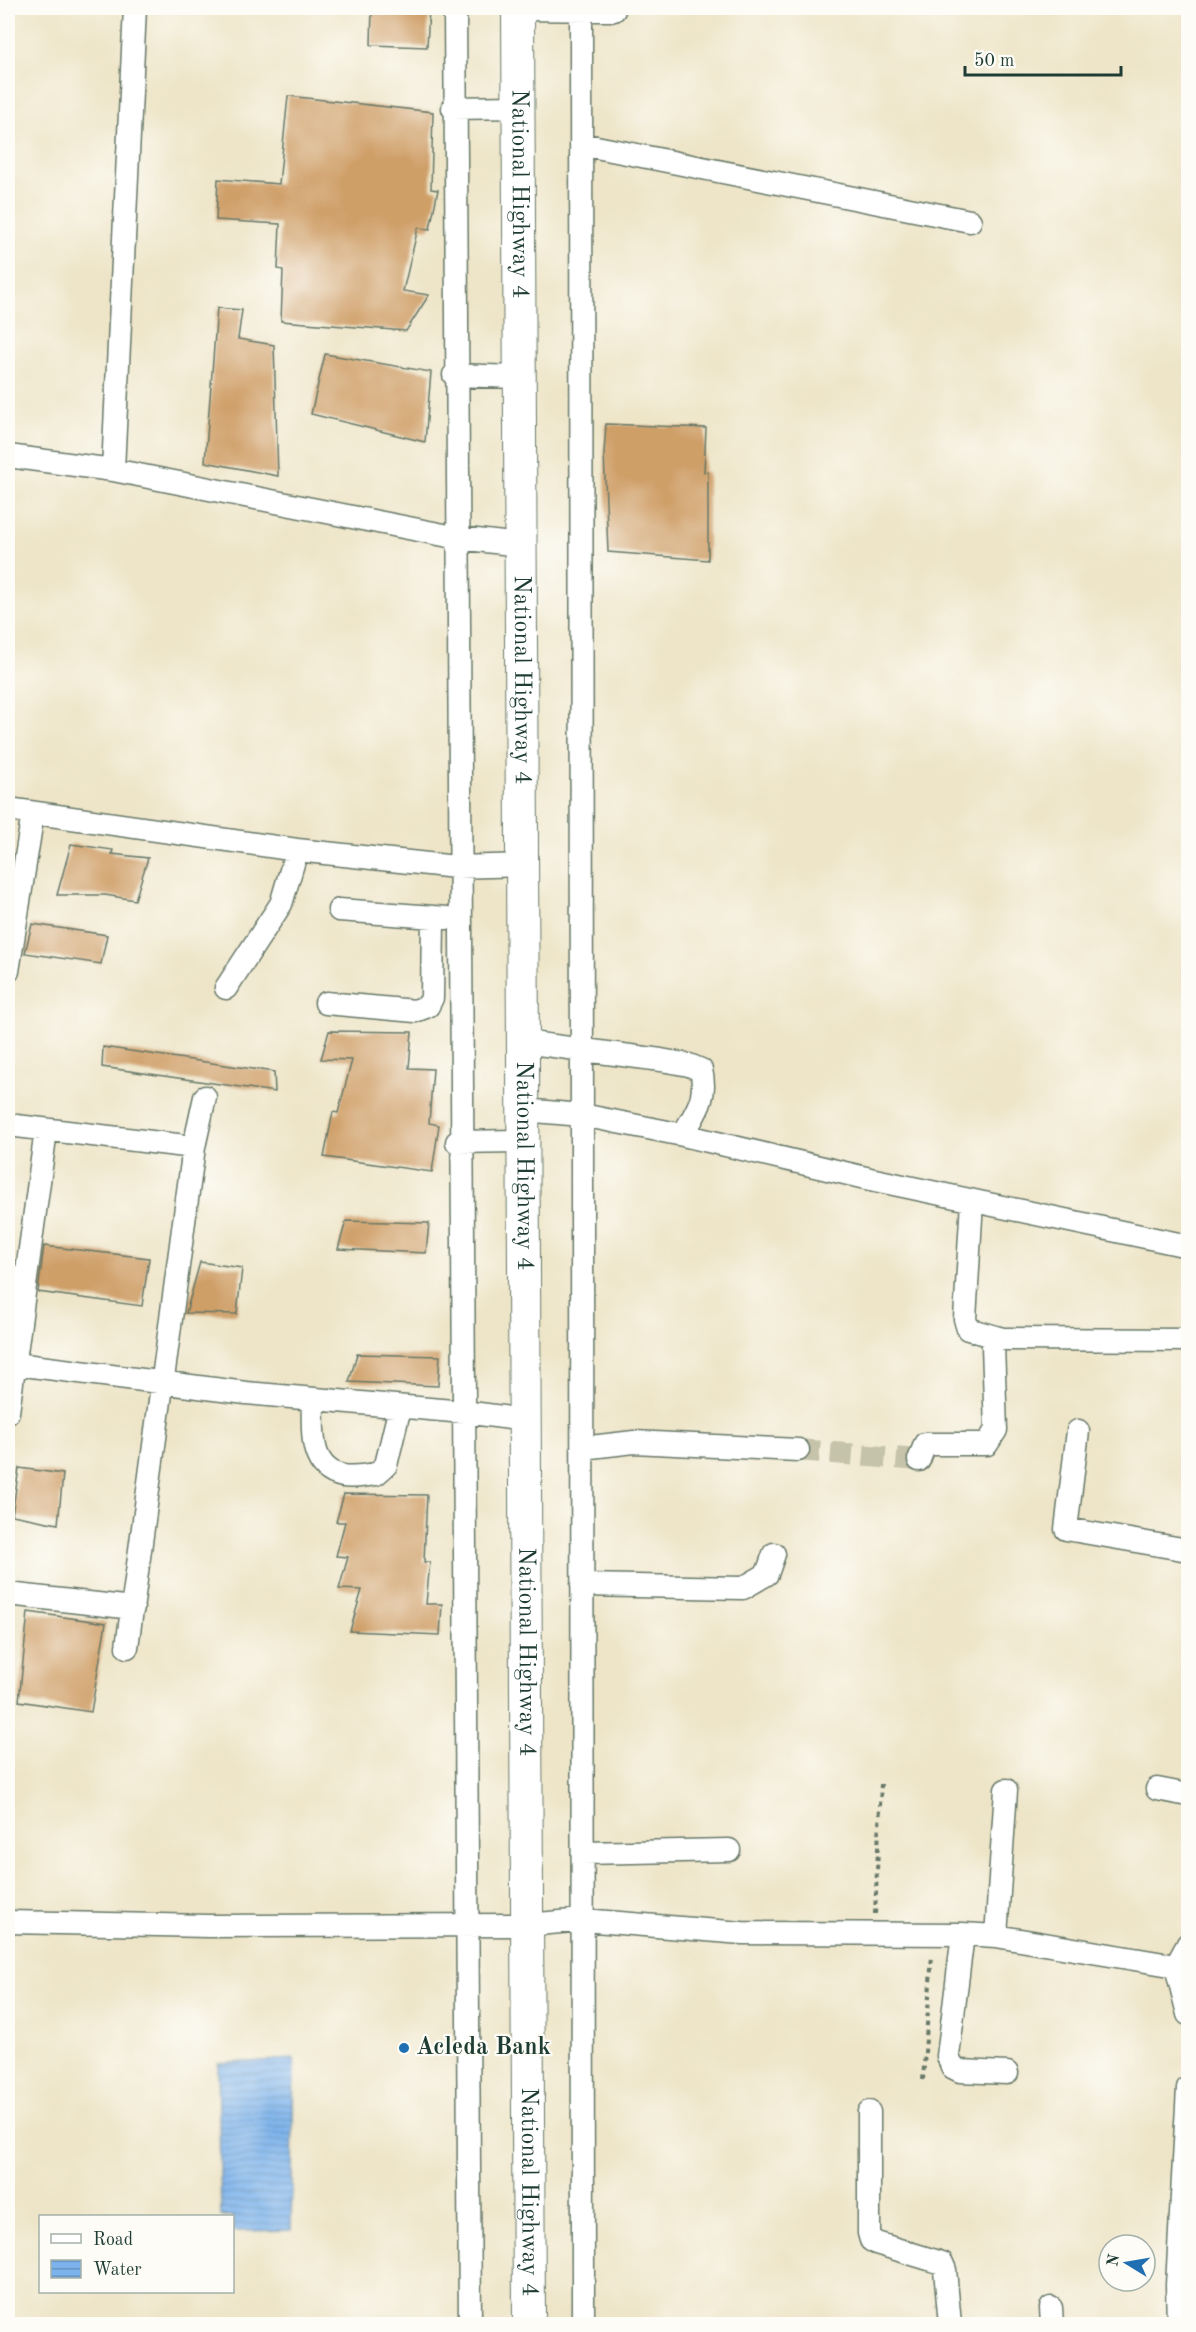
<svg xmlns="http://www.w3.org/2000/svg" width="1196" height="2332" viewBox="0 0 1196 2332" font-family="'Old Standard TT',serif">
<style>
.water{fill:url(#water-rules);stroke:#4e7890;stroke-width:1.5}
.building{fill:#cf9f67}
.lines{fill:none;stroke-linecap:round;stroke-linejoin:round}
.minor-tunnel{stroke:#c5c3aa;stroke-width:22;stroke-dasharray:22 11;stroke-linecap:butt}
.minor-casing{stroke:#677868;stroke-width:25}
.highway-casing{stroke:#677868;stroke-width:34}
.path{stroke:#677868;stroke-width:4;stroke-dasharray:4.5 4.5;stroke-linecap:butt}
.minor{stroke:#fff;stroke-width:22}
.highway{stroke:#fff;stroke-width:32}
.poi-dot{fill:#1f6fb2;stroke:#fdfcf7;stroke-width:2}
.labels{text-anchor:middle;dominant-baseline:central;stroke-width:4.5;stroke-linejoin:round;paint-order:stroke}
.street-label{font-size:24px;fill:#1f3d34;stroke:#fdfcf7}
.poi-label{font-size:24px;font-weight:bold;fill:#1f3d34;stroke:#fdfcf7;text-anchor:start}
</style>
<defs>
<pattern id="water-rules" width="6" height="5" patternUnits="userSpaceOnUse" patternTransform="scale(1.5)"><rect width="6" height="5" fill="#7db3ec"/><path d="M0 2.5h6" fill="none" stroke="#6693c0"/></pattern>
</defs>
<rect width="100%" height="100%" fill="#fdfcf7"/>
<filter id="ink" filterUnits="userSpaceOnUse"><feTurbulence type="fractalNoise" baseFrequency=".0167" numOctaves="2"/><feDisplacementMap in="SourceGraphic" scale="12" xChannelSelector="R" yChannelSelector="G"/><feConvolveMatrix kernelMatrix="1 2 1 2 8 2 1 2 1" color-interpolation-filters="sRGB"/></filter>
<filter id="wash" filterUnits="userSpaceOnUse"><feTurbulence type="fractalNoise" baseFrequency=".008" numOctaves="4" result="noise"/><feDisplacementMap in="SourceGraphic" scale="24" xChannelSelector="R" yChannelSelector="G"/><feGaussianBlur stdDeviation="1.35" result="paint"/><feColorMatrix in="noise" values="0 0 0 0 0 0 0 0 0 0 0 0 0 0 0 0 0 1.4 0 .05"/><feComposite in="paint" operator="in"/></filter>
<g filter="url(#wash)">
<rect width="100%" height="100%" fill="#eee5c8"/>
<path class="water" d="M 294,2059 L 291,2230 L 233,2231 L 232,2216 L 221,2216 L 218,2064 Z"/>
<g id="blocks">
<path class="building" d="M 372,8 L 429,9 L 427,47 L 371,45 Z
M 288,96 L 433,112 L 431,189 L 438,190 L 430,229 L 418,228 L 403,291 L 429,295 L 406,331 L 281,321 L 283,270 L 278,269 L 280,224 L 216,220 L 218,179 L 279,184 Z
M 217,308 L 242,310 L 238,339 L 274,345 L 278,476 L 205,462 Z
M 325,354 L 431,372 L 425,442 L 311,414 Z
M 606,424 L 706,428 L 704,472 L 708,472 L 708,560 L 608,552 L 604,453 Z
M 71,844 L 113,850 L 112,854 L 148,858 L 135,900 L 105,895 L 57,895 Z
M 32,924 L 107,935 L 101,964 L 25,953 Z
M 329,1031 L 412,1032 L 409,1068 L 433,1069 L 429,1123 L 439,1125 L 432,1172 L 324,1157 L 333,1112 L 338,1113 L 352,1060 L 321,1059 Z
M 103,1047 L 274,1072 L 275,1092 L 102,1067 Z
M 346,1221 L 429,1223 L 426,1253 L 338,1249 Z
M 44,1246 L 149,1258 L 142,1306 L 38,1292 Z
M 200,1262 L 242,1268 L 237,1314 L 186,1313 Z
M 357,1354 L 440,1356 L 438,1386 L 349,1382 Z
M 19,1468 L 63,1474 L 58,1524 L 12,1515 Z
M 344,1494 L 427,1495 L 424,1562 L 430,1562 L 426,1604 L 442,1604 L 440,1635 L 350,1631 L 362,1590 L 339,1589 L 348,1557 L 336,1556 L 345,1522 L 336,1522 Z
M 28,1612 L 106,1623 L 91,1712 L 19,1701 Z"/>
</g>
</g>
<g filter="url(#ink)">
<use href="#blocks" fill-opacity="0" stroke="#677868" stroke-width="1.5"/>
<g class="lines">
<path class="minor-tunnel" d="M 798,1450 L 919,1460"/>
<g class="minor-casing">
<path id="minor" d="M 455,8 L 470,2324
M 581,8 L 583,2324
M 518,9 L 614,10
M 453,108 L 518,107
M 581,144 L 970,221
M 454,375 L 520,377
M 8,456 L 113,470 L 459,538 L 520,545
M 113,470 L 135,8
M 8,809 L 297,850 L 456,867 L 522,865
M 339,910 L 447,918
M 8,971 L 33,813
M 226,988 L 281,904 L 297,850
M 326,1003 L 415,1011 L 428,1006 L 432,998 L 433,918
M 523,1042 L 661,1060 L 689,1065 L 701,1070 C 708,1098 696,1111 683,1135
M 523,1110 L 582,1115 L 683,1135 L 870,1179 L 1188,1246
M 8,1125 L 194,1147
M 457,1142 L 523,1141
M 972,1201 L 965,1319 L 968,1329 L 1003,1339
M 8,1363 L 246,1393 L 464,1412 L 525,1420
M 313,1399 C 313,1426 307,1469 343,1476 C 352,1478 366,1475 376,1474 L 386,1465 L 400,1407
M 8,1412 L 46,1130
M 1078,1431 L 1066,1529 L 1188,1550
M 582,1448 L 634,1442 L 798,1450
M 919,1460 L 925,1444 L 987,1444 L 996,1430 L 993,1346 L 996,1341 L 1003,1339 L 1188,1340
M 582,1585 L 743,1588 L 767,1574 L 774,1554
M 8,1594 L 133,1608
M 127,1647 L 194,1147 L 205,1097
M 1157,1789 L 1188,1795
M 583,1853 L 729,1850
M 8,1922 L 209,1926 L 527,1925 L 583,1920 L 742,1933 L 963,1934 L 996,1936 L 1176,1966 L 1188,1944
M 963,1934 L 948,2056 L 952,2067 L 960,2071 L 1007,2073
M 996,1936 L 1006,1790
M 1176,1966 L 1188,2014
M 869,2112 L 869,2233 L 871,2240 L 876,2243 L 942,2263 L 945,2270 L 950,2324
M 1051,2308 L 1052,2324
M 1178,2324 L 1177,2285 L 1188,2088"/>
</g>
<g class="highway-casing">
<g id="highway">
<path id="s1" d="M 518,8 L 529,2324"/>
</g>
</g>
<path class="path" d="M 875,1914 L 881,1784
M 923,2080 L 932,1955"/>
<use href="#minor" class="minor"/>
<use href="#highway" class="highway"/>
</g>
</g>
<circle class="poi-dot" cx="404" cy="2048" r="6"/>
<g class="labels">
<g class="street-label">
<text stroke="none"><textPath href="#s1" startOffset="186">National Highway 4</textPath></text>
<text stroke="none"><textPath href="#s1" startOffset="672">National Highway 4</textPath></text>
<text stroke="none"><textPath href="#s1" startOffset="1158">National Highway 4</textPath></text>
<text stroke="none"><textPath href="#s1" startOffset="1644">National Highway 4</textPath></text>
<text stroke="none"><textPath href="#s1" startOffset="2184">National Highway 4</textPath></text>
</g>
<g class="poi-label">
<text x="416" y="2048">Acleda Bank</text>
</g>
</g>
<rect width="1196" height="2332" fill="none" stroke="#fdfcf7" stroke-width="30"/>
<rect x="39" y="2215" width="195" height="78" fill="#fdfcf7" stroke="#a4b0a9" stroke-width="1.5"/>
<rect x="51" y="2234" width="30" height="9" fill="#ffffff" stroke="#a4b0a9" stroke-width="1.5"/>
<text x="93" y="2245" font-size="18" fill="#1f3d34">Road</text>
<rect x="51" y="2260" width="30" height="18" fill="url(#water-rules)" stroke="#a4b0a9" stroke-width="1.5"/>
<text x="93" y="2275" font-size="18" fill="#1f3d34">Water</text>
<g transform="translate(1127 2263) rotate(281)"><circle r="28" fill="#fdfcf7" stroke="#a4b0a9" stroke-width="1.5"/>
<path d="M0-4.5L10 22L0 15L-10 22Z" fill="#1f6fb2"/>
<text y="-9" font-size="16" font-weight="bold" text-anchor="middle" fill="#1f3d34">N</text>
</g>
<path d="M965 66v9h156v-9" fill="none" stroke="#1f3d34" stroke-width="3"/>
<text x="974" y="66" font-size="18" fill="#1f3d34" stroke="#fdfcf7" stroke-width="4.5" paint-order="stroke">50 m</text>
</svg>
